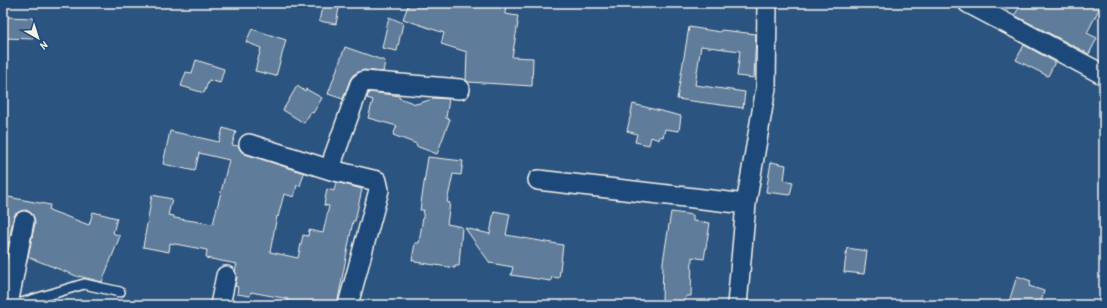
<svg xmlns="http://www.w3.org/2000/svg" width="1107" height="308" viewBox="0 0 1107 308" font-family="'Patrick Hand',sans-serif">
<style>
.building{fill:#5e7b9a;stroke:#f4f1e8}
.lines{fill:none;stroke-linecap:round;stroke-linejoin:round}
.lane-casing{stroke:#f4f1e8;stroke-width:12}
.street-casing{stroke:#f4f1e8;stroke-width:22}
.lane{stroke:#1f4a7a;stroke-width:9}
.street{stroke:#1f4a7a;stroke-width:19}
</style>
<rect width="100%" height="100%" fill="#2c5481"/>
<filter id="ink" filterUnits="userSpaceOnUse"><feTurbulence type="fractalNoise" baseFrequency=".025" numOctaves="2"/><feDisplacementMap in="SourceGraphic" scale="8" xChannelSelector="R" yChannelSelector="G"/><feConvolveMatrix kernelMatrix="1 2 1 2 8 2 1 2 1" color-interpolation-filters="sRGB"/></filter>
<g filter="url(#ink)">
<path class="building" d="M 323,3 L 340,3 L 336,24 L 319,21 Z
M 409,3 L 506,3 L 505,14 L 518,16 L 517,23 L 518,23 L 512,57 L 533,58 L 532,86 L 468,82 L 466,80 L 467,52 L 441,44 L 444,33 L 403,19 Z
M 1023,3 L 1102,3 L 1087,33 L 1097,38 L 1089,54 L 1014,15 Z
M 5,17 L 33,18 L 33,39 L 4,38 Z
M 389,17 L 403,23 L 397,51 L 382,48 Z
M 689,27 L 720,32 L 721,30 L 756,34 L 754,78 L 737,76 L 740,51 L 701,46 L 695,85 L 745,92 L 743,108 L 677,99 Z
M 252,29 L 286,40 L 276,76 L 255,71 L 261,48 L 246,42 Z
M 1024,45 L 1055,62 L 1048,76 L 1016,60 Z
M 345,47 L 385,61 L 383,72 L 364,70 L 358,72 L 353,75 L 350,80 L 343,99 L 328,94 Z
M 196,60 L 224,69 L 220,83 L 209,80 L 204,93 L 181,86 L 186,72 L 192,73 Z
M 297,86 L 305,91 L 306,89 L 322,98 L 313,113 L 311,112 L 304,123 L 283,110 Z
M 369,92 L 394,95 L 399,96 L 399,98 L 416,104 L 433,99 L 433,98 L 449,99 L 446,118 L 450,119 L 437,154 L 416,146 L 417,144 L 393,135 L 397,126 L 368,118 L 373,100 L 367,98 Z
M 633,104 L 681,116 L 679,131 L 665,129 L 663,137 L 660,136 L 659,140 L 651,137 L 649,145 L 635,142 L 637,134 L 627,131 Z
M 223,128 L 236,132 L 232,145 L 238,146 L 241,151 L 245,154 L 304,173 L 300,186 L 297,185 L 294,197 L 284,194 L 278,217 L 277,216 L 270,252 L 298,258 L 303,235 L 308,236 L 309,230 L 323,233 L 329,206 L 324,205 L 327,189 L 334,191 L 336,182 L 362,189 L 355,221 L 353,221 L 337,305 L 287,305 L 288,299 L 251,292 L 250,296 L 237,294 L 238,287 L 235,286 L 237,278 L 235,271 L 237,264 L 206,258 L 207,250 L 170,243 L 169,252 L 143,247 L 152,195 L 172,199 L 168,215 L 174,216 L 174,218 L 213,224 L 229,160 L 199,153 L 195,171 L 163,164 L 170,131 L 219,142 Z
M 428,157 L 463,161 L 461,175 L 453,174 L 447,202 L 450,203 L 447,224 L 462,227 L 459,266 L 455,266 L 455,268 L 415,262 L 415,261 L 412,260 L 415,243 L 419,243 L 424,210 L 420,210 Z
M 771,162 L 786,165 L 784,180 L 793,182 L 790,195 L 766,192 Z
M 3,196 L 50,205 L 49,210 L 89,225 L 93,212 L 117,218 L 113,233 L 120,236 L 102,282 L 79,276 L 79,277 L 28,257 L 35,223 L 34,218 L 31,213 L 26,210 L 21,211 L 15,214 L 13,219 L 8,248 L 3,246 Z
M 494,211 L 510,214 L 506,235 L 563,245 L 559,278 L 552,277 L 551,281 L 511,275 L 513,267 L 490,263 L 465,228 L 490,234 Z
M 671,212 L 693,215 L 693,221 L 710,223 L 704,259 L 692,257 L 691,296 L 686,296 L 685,302 L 662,301 L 663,262 Z
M 847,248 L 867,251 L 864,274 L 844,272 Z
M 1017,276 L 1031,281 L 1029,286 L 1044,291 L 1040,305 L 1008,305 Z"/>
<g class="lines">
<g class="lane-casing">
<path id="lane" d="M 15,305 L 84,284 L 120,292"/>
</g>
<g class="street-casing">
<path id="street" d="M 968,3 L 1104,75
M 249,144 L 331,170
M 538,180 L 746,204
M 8,305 L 24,221
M 220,305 L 226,276
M 348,305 L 379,190 L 377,181 L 331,170 L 334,156 L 360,84 L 364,81 L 460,89
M 737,305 L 746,204 L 766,88 L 767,3"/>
</g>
<use href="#lane" class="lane"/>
<use href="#street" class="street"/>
</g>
</g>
<rect width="1107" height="308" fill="none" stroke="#1f4a7a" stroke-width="16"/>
<rect x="8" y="8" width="1091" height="292" fill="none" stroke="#f4f1e8" stroke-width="1.5" filter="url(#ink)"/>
<g transform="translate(38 38) rotate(141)" stroke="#1f4a7a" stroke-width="3" paint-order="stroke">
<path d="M0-3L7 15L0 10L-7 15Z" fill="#f4f1e8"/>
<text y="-6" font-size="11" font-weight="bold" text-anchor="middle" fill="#f4f1e8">N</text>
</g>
</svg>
